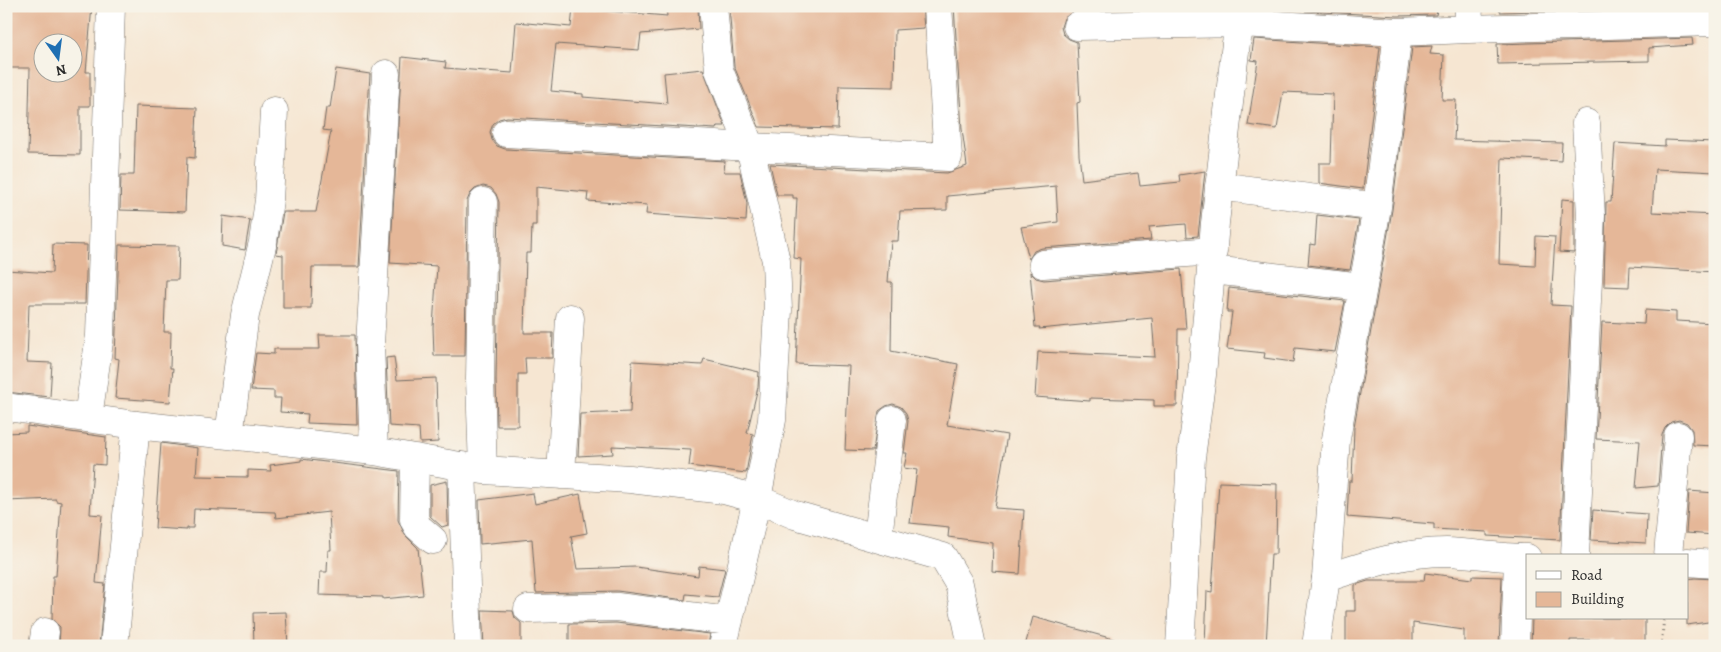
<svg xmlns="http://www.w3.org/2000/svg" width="1721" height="652" viewBox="0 0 1721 652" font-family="Alegreya,serif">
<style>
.building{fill:#e5b798;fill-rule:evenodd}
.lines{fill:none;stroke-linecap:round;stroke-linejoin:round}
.minor-casing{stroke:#726c65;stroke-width:29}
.major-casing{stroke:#726c65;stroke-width:29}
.path{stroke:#726c65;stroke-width:3;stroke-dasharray:1 4;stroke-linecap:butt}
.minor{stroke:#fff;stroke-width:28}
.major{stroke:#fff;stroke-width:28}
</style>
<rect width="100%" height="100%" fill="#f7f3e8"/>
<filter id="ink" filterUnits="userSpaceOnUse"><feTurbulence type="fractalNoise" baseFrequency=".02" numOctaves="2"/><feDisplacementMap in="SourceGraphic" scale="10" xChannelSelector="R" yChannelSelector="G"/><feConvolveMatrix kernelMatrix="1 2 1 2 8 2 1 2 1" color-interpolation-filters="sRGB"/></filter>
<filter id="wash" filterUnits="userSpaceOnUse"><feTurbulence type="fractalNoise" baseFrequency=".0096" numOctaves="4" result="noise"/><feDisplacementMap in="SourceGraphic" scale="20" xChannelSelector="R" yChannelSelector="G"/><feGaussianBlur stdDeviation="1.12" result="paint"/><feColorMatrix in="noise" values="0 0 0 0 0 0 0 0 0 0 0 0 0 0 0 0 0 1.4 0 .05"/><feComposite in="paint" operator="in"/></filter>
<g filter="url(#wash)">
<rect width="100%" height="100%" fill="#f6e6d2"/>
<g id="blocks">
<path class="building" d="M 6,6 L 92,6 L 86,72 L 90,72 L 90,106 L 80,106 L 80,155 L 28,154 L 30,68 L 6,68 ZM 42,42 L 72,42 L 72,72 L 42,72 Z
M 666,6 L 698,6 L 699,29 L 641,34 L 639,50 L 556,44 L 551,91 L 583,94 L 583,97 L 667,104 L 664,73 L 703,69 L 725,126 L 717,126 L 716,129 L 507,117 L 499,119 L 493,124 L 490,132 L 492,140 L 497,146 L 505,149 L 725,161 L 724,172 L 740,172 L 747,203 L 746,221 L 646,214 L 647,205 L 587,201 L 588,192 L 536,187 L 536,225 L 532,225 L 531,253 L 526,253 L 524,333 L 553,333 L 552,358 L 525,358 L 526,374 L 518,374 L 518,426 L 497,426 L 496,379 L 499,202 L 496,194 L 491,188 L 483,186 L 475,189 L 470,194 L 467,201 L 465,356 L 434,356 L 433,327 L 437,266 L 390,263 L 402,57 L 446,62 L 445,68 L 512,73 L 516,22 L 571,27 L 573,8 L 667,16 Z
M 729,6 L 922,6 L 924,28 L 895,30 L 894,87 L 839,86 L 838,129 L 759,127 L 734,66 Z
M 954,6 L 1075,6 L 1075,11 L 1064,18 L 1061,27 L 1063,34 L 1069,39 L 1077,42 L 1080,102 L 1077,103 L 1079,155 L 1082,180 L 1138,173 L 1140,186 L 1180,182 L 1179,175 L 1205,171 L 1198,236 L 1187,237 L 1186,224 L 1149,227 L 1151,240 L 1042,248 L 1034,251 L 1029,259 L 1021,227 L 1058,222 L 1056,186 L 947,196 L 947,210 L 900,211 L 898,241 L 891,241 L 888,282 L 892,282 L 891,351 L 958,364 L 947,425 L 1007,435 L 995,508 L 1024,510 L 1020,574 L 992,572 L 993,543 L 948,537 L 949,527 L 910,523 L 917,470 L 904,468 L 907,453 L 904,453 L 908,421 L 906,413 L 901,407 L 893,404 L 886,406 L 879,411 L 873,451 L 845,450 L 849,366 L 796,364 L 801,259 L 794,258 L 797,198 L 793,198 L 793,195 L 777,195 L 770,164 L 947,173 L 967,166 L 962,129 Z
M 1306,6 L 1438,6 L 1436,15 L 1398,16 L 1305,11 Z
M 1499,6 L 1584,6 L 1584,10 L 1500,12 Z
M 1692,38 L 1693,45 L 1649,48 L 1649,61 L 1498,64 L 1497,44 Z
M 1254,39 L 1380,47 L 1363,189 L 1319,183 L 1319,163 L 1331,163 L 1333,94 L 1283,92 L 1277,129 L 1248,125 L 1258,61 L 1251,60 Z
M 1432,46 L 1430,54 L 1444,55 L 1442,100 L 1456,100 L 1454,140 L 1562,143 L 1561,161 L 1502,158 L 1499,264 L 1535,266 L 1536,236 L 1555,237 L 1551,305 L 1571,306 L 1560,540 L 1487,536 L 1487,532 L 1434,529 L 1434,524 L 1347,517 L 1349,481 L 1352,481 L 1354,427 L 1392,210 L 1412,47 Z
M 336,69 L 370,74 L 359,267 L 312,267 L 311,308 L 283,308 L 283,255 L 276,254 L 283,212 L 316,212 L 331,131 L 323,130 L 326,108 L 330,108 Z
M 136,106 L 197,108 L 195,158 L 187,157 L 185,212 L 120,210 L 121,175 L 134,175 Z
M 1665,140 L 1715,142 L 1715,172 L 1655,169 L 1652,212 L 1715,215 L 1715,272 L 1630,267 L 1629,287 L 1604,286 L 1606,202 L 1611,202 L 1615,143 L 1665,146 Z
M 1562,199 L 1574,200 L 1574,253 L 1559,252 Z
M 1317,215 L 1359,220 L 1350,270 L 1308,265 L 1310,244 L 1315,245 Z
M 223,216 L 250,220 L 245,250 L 222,246 Z
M 53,244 L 87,245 L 85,304 L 29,304 L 27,362 L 52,363 L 50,397 L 6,392 L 6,270 L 52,273 Z
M 119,245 L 179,246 L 178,280 L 166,280 L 164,332 L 171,332 L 170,368 L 173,368 L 170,402 L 115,398 L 119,359 L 115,358 Z
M 1181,269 L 1186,329 L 1178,329 L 1177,406 L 1154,406 L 1154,400 L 1090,398 L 1090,401 L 1035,397 L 1038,352 L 1155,357 L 1152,318 L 1039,329 L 1040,327 L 1035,327 L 1030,272 L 1036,278 L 1044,280 Z
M 1229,288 L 1345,301 L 1335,352 L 1295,348 L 1293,362 L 1264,358 L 1265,353 L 1227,349 L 1232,312 L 1227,312 Z
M 1645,310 L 1676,312 L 1676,321 L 1715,323 L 1715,446 L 1693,445 L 1692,430 L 1687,423 L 1679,420 L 1671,422 L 1665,428 L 1662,435 L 1658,486 L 1636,488 L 1640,441 L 1596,439 L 1602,322 L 1644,324 Z
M 319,335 L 355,335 L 357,425 L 307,423 L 308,414 L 280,412 L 281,398 L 274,398 L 274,391 L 251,390 L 256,353 L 274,354 L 274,349 L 320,349 Z
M 394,357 L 397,380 L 436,378 L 438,442 L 420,443 L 419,428 L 389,426 L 386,358 Z
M 704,359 L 759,372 L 758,387 L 747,433 L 753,434 L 746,473 L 689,466 L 691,450 L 612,446 L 613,454 L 578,456 L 580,414 L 630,412 L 632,361 L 702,365 Z
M 27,426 L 106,437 L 105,465 L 93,464 L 90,514 L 102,515 L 96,583 L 105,584 L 99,646 L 59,646 L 60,627 L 52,619 L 53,576 L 56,576 L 61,502 L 56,501 L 56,499 L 6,501 L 6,433 L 27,432 Z
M 161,443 L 198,448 L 196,476 L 248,477 L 248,470 L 271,471 L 270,465 L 301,461 L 301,459 L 399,471 L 398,520 L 405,535 L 418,548 L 423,595 L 383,599 L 383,597 L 319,595 L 320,572 L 327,572 L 328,550 L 331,550 L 329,512 L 276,518 L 275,512 L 194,509 L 193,528 L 187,528 L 187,530 L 155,528 Z
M 447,481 L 448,525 L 442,527 L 430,516 L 430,485 Z
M 1219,482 L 1277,484 L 1276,554 L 1271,554 L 1266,646 L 1205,646 L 1207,591 L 1212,592 Z
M 1689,491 L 1715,493 L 1715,535 L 1686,533 Z
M 533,493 L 535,504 L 580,494 L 587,533 L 571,536 L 577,569 L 636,567 L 698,576 L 699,566 L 725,569 L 718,597 L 686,594 L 685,600 L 617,591 L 536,593 L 532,539 L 480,544 L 479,500 Z
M 1593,510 L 1647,514 L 1646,543 L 1591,540 Z
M 1425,573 L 1472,579 L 1472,576 L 1502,577 L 1499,646 L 1464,646 L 1464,630 L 1413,623 L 1413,643 L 1346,643 L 1346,611 L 1355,611 L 1355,585 L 1368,581 L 1424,581 Z
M 1695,578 L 1715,579 L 1715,621 L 1687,625 L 1687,579 Z
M 482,610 L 513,611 L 515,618 L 521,623 L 521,646 L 484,646 Z
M 286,612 L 288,646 L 254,646 L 253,613 Z
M 1033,617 L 1117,640 L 1116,646 L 1025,646 Z
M 1532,618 L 1645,618 L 1645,646 L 1614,646 L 1614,640 L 1570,640 L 1570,646 L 1531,646 Z
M 616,623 L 710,634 L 708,646 L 569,646 L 569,624 Z"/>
</g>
</g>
<g filter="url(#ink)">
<use href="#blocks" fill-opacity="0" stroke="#726c65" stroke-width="1"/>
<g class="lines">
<g class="minor-casing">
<path id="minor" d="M 713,6 L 719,70 L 750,147 L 948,157 L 938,6
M 1077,26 L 1241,23 L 1398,32 L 1468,29 L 1469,6
M 1468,29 L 1715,22
M 506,133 L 750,147 L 776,261 L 778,310 L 772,420 L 757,499 L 723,646
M 1219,186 L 1377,207
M 1043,264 L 1213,251
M 1212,270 L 1363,287
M 6,407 L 136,425 L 374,451 L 483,470 L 630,479 L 724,490 L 757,499 L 795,515 L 943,557 L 959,584 L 972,646
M 88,417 L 100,335 L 111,6
M 229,435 L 245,315 L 263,242 L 269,200 L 274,111
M 374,451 L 370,344 L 386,74
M 415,458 L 414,520 L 418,527 L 433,540
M 462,466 L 468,646
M 483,470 L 480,379 L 483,202
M 561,475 L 570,318
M 878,537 L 892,420
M 1575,556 L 1591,216 L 1586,123
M 1668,556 L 1678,436
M 1326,578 L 1336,439 L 1377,207 L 1398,32
M 528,609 L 617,607 L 729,621
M 43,646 L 45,632
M 114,646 L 136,425
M 1180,646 L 1191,458 L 1202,375 L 1215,223 L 1236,43 L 1241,23 L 1242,6
M 1515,646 L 1518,558"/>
</g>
<g class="major-casing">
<path id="major" d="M 1687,562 L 1715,564
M 1316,646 L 1326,578 C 1366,565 1404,552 1446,552 C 1473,553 1500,558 1527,558"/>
</g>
<path class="path" d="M 1661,646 L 1664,618"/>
<use href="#minor" class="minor"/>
<use href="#major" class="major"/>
</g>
</g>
<rect width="1721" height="652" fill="none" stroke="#f7f3e8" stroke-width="25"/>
<rect x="1526" y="554" width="162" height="65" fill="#f7f3e8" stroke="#a5a39c"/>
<rect x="1536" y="571" width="25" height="8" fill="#ffffff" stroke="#a5a39c"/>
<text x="1571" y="580" font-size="15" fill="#2b2b2b">Road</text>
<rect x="1536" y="592" width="25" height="15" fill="#e5b798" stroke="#a5a39c"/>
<text x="1571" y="604" font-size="15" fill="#2b2b2b">Building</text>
<g transform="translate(58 58) rotate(166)"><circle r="24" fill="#f7f3e8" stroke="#a5a39c"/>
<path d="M0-4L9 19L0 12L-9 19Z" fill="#1f6fb2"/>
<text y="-8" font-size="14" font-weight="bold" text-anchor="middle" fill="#2b2b2b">N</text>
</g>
</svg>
